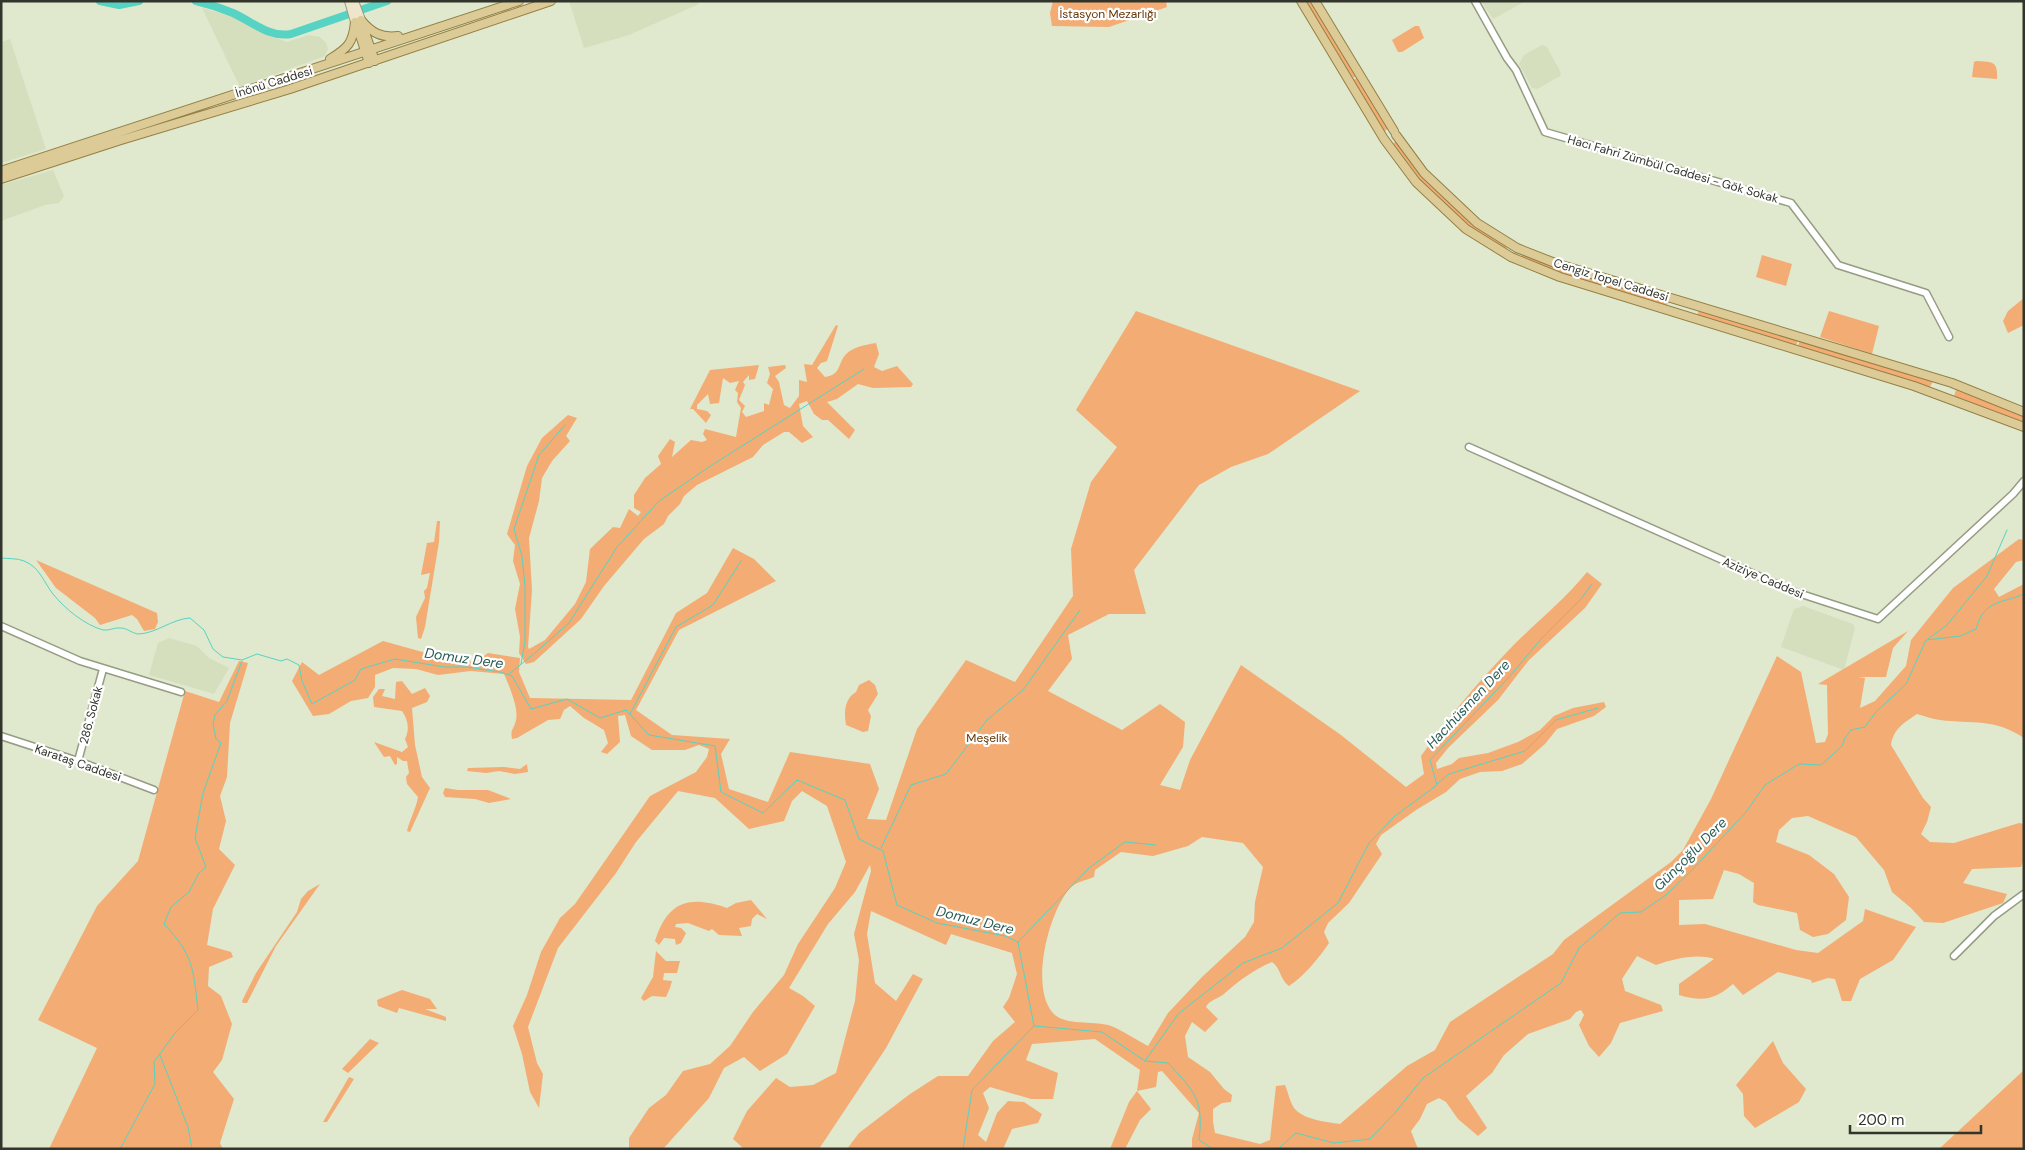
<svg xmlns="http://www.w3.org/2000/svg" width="2025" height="1150" viewBox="0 0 2025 1150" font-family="'DM Sans',sans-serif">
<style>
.built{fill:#d5dfbe}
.green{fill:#f3ac73;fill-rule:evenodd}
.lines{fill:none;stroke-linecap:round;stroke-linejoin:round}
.stream{stroke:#56d3c3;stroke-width:1}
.river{stroke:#56d3c3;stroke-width:8}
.tertiary-casing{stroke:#959c84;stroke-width:9}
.secondary-casing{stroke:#959c84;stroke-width:10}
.primary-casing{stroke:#928044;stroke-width:10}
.tertiary{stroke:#fff;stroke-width:6}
.secondary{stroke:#eee5cb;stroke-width:8}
.primary{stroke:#ddcb97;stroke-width:8}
.labels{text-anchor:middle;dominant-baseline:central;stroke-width:4.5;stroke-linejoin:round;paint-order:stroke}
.park-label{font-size:12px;fill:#653709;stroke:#fff}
.street-label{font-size:12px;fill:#32352b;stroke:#fff}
.water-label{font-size:14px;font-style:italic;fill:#295d56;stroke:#fff}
</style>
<rect width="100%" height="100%" fill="#e0e8ce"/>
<path class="built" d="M 569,1 L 698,1 L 699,4 L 629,35 L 584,48 Z
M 1481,1 L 1526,1 L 1493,19 Z
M 202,8 L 257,23 L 276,38 L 287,42 L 308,35 L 320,37 L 326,43 L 328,49 L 325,56 L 240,87 Z
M 10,39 L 46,149 L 1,163 L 1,42 Z
M 1542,45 L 1547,47 L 1561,73 L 1560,76 L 1537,89 L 1532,88 L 1519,64 L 1524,55 Z
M 53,170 L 64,196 L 59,203 L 45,205 L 1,221 L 1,185 Z
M 1803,606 L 1853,624 L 1855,628 L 1844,670 L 1781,647 L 1794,609 Z
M 169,638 L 197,646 L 209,658 L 229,668 L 214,694 L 149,675 L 158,643 Z"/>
<path class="green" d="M 1053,1 L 1166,1 L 1167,7 L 1109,27 L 1052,26 L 1050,13 Z
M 1306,1 L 1313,1 L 1359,75 L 1353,78 Z
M 1415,26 L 1419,26 L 1424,38 L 1402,52 L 1398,52 L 1392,40 Z
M 1976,61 C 1993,62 1998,61 1997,79 L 1972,77 L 1974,62 Z
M 1358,77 L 1389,128 L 1383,132 L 1353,80 Z
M 1397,141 L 1412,162 L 1508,245 L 1504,251 C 1459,227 1422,186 1392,144 Z
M 1523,253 L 1668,300 L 1667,306 L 1546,269 L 1520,258 Z
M 1762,255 L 1792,264 L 1786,286 L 1756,277 Z
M 2024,298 L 2024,325 L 2008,333 L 2003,321 L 2008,311 Z
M 1699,310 L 1798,339 L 1796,346 L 1697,316 Z
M 1136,311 L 1360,391 L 1268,454 L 1231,467 L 1199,485 L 1134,570 L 1146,614 L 1109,614 L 1068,635 L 1072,659 L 1048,691 L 1122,730 L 1160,704 L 1185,722 L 1183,747 L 1160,785 L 1180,790 L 1190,760 L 1241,665 L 1341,735 L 1406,787 L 1424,774 L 1421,756 C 1447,720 1475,685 1506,653 C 1532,625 1563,602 1587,572 L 1602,584 L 1585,608 L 1529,660 L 1498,700 L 1448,748 L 1436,763 L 1437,769 L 1452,764 L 1459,758 L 1488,753 L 1518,742 L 1540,730 L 1554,716 L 1573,708 L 1604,702 L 1606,707 L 1594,716 L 1557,729 L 1545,744 L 1522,764 L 1502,771 L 1480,772 L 1460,779 L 1446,792 L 1416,810 L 1381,835 L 1376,844 L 1382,854 L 1349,903 L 1328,923 L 1324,932 L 1329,943 C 1319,958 1304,976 1289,986 C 1279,978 1281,968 1272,962 C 1253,970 1240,980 1225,993 C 1219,999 1210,999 1206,1007 L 1218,1019 L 1205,1032 L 1192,1022 L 1185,1036 L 1188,1057 L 1210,1072 L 1224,1089 L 1232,1095 L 1231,1102 L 1222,1103 L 1213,1109 L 1213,1122 L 1215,1133 L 1260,1144 L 1270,1140 L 1276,1086 L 1285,1085 C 1288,1092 1290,1102 1294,1108 C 1304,1120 1326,1122 1340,1124 L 1407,1066 L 1435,1050 L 1450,1022 L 1553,954 L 1564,940 L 1671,862 L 1683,850 L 1711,799 L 1777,656 L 1801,672 L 1816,743 L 1825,742 L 1828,734 L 1827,685 L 1818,684 L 1908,631 L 1893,648 L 1886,677 L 1858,677 L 1865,678 L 1860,708 L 1875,701 L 1906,666 L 1911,640 L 1953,588 L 2019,539 L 2024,540 L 2024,560 L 2016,562 L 1994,589 L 1999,597 L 2024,584 L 2024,738 C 1994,718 1973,724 1940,720 C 1932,719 1925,716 1917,714 C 1905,722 1893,729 1891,745 L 1923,798 L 1931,807 L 1927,822 L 1921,834 L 1930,842 L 1954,843 L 2019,823 L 2024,824 L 2024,859 L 2021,867 L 1972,869 L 1963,883 L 2007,894 L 2003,903 L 1943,923 L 1924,922 L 1911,908 L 1892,892 L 1884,870 L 1856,837 L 1808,816 L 1792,818 L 1779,830 L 1776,842 L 1809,855 L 1834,874 L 1849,897 L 1846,920 L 1828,934 L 1813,937 L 1800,930 L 1797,913 L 1758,905 L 1753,902 L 1754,883 L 1739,874 L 1724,870 L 1713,899 L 1679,900 L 1679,925 L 1705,924 L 1796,950 L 1818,953 L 1863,921 L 1865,909 L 1916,927 L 1893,960 L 1860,979 L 1851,1001 L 1842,1001 L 1835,979 L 1828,978 L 1812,983 L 1811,980 L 1778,972 L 1743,995 L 1733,984 C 1714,1000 1703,1002 1679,995 L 1679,984 L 1714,959 C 1697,953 1673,959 1656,965 L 1637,956 L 1622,979 L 1625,991 L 1661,1005 L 1663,1011 L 1620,1023 L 1611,1043 L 1599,1057 L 1589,1046 L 1579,1025 L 1584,1015 L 1581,1010 L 1576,1012 L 1570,1019 L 1528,1034 L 1504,1055 L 1492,1073 L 1466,1096 L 1487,1128 L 1478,1136 L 1458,1119 L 1446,1102 L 1439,1098 L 1427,1104 L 1420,1119 L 1411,1131 L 1418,1149 L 1192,1149 L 1192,1139 L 1199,1113 L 1162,1071 L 1158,1072 L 1156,1087 L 1137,1091 L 1151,1109 L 1140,1120 L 1125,1149 L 1110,1149 L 1129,1102 L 1137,1091 L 1140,1070 L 1095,1039 L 1032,1044 L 1026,1060 L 1058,1073 L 1053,1099 L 1031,1099 L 990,1087 L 983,1093 L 989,1108 L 978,1135 L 986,1142 L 997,1113 L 1008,1101 L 1024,1102 L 1042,1114 L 1038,1123 L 1012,1129 L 1003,1149 L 847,1149 L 859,1133 L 910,1094 L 938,1076 L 968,1076 L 993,1041 L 1015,1022 L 1003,1007 L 1009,998 L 1017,974 L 1012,953 L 951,934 L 946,945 L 871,911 L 867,934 L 875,983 L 896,1001 L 913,974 L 923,979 L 886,1048 L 819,1149 L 744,1149 L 733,1139 L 747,1111 L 776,1078 L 790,1087 L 813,1085 L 836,1073 L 855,1001 L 859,960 L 854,934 L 871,871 L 870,865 L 855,892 L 828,924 L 789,988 L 803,996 L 815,1006 L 787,1054 L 760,1071 L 744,1057 L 724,1068 L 709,1098 L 663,1149 L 629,1149 L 629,1138 L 649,1108 L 666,1095 L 683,1071 L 710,1064 L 730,1046 L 753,1012 L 784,975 L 798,944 L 835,888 L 846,862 L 827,806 L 802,791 L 792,801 L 784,821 L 749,829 L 715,798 L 678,791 L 636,842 L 616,873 L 558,948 L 528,1027 L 537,1063 L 543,1074 L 539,1108 L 530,1092 L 522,1054 L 513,1026 L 527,995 L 541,952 L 560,918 L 575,904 L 650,796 L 696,772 L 707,757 L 709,749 L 699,745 L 685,750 L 652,750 L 631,736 L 625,715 L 618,716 L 620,742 L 607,754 L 601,752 L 608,743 L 604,730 L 584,718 L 570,706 L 564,710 L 560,719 L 548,720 L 517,738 L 512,739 C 510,728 514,730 516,720 C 519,709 509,685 504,674 L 471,671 L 438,675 L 416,669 L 393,668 L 375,675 L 375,687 L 368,698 L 351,701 L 329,714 L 313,716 L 292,681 L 302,662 L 319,675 L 383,641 L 444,658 L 476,662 L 488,653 L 520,658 L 519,672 L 530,698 L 631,700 L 676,613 L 707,593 L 733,548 L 754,559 L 776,581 L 679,630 L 636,710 L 672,735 L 730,739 L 721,754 L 729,789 L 768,802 L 790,752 L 870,764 L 879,789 L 867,819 L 886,820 L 917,729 L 966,660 L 1015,682 L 1073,596 L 1071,549 L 1091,482 L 1117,447 L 1076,410 ZM 1202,837 L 1243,843 L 1263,867 L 1255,902 L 1254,922 L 1245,937 L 1202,977 L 1168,1013 L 1148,1046 C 1136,1040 1124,1031 1111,1026 C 1095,1020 1064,1027 1052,1012 C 1030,984 1049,912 1070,888 C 1075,882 1087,880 1094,877 L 1095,870 L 1121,852 L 1153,856 L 1188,846 Z
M 1829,311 L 1879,326 L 1872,354 L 1820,337 Z
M 836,325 L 838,326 L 827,361 L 821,363 L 817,368 L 825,377 C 839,375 838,367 843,358 C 850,347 864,345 876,343 L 879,354 L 874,367 L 882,371 L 897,366 L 913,384 L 911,387 L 873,388 L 858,384 L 837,399 L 827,402 L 855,430 L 849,439 L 828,420 L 822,420 L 814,414 L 807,401 L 799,404 L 803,426 L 813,437 L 802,443 L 789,432 L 784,432 L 763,445 L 753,457 L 697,485 L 684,496 L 680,504 L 668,516 L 664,524 L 644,539 L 604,586 L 581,619 L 534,662 L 526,664 L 519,653 L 520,637 L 515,609 L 520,584 L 513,561 L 515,545 L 507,534 L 527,466 L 542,438 L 568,415 L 577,418 L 566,436 L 570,441 L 552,461 L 542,478 L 539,501 L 529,538 L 532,590 L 528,647 L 529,649 L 545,640 L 575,604 L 586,582 L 590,549 L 613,527 L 620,528 L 629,509 L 638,516 L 641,512 L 634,508 L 634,495 L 645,478 L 661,464 L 658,456 L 670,439 L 675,442 L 672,457 L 691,440 L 702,442 L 707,440 L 703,434 L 705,429 L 736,437 L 741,408 L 737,402 L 738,393 L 735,390 L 739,381 L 730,383 L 723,378 L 719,403 L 710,404 L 708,394 L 697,405 L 697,409 L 707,411 L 711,415 L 706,423 L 693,409 L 690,409 L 710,370 L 759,365 L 755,379 L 749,380 L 749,375 L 743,382 L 745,385 L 739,400 L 745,406 L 742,412 L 746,417 L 764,411 L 764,403 L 769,405 L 773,389 L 767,383 L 770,374 L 768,367 L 785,365 L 786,368 L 775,376 L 779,382 L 784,405 L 790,408 L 799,396 L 799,380 L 807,382 L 804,364 L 812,365 Z
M 1800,340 L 1933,381 L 1930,387 L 1798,346 Z
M 1956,390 L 2024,416 L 2024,423 L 1954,396 Z
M 437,521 L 440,521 L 439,542 L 425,627 L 421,639 L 418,638 L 416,617 L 425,598 L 424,591 L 427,588 L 430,573 L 421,575 L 427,543 L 434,542 Z
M 36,560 L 157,613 L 158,622 L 155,629 L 144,631 L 137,619 L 132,615 L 100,625 L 95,618 L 56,588 Z
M 239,661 L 248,663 L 230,723 L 227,777 L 220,796 L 226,821 L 219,849 L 235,865 L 213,909 L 207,945 L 231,952 L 233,957 L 209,967 L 208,986 L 221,996 L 232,1024 L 222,1060 L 213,1072 L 234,1099 L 220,1143 L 223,1149 L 49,1149 L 97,1048 L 38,1020 L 97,906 L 138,861 L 185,691 L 219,702 Z
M 869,680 L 875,685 L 878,694 L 868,710 L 871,716 L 868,731 L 863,732 L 846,725 C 844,713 844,699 856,692 L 859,685 Z
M 402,681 L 412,694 L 425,688 L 430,696 L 427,702 L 412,708 L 415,745 L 422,777 L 430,788 L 410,832 L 407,831 C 410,819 416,809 418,797 L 407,784 L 406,777 L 409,773 L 407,761 L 403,761 L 397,757 L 397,764 L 395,765 L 390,756 L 384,757 L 374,742 L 402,752 L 408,747 L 405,739 C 410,729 408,720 402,711 L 374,707 L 373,697 L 379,689 L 385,689 L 382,696 L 395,699 L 396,682 Z
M 527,764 L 528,772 L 515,774 L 499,771 L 486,773 L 467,771 L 468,768 L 504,767 L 520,769 Z
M 445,788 L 458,790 L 488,790 L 511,799 L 489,803 L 475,799 L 445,797 L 443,793 Z
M 320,884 L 276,946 L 247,1003 L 243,1003 L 242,1001 L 256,973 L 297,912 L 301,899 L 308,891 Z
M 751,900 L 767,919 L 757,914 L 752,919 L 751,926 L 739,928 L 742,936 L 719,935 L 712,929 L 709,931 L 688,923 L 676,924 L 675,927 L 681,928 L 686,933 L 681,943 L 676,945 L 675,939 L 664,938 L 659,945 L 655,941 C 668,901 689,895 727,908 L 736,903 Z
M 656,951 L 666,961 L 680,961 L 677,973 L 664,973 L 663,980 L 672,981 L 670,988 L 666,997 L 652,996 L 644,1001 L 641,998 L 653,977 Z
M 402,990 L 430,999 L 437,1009 L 425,1009 L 446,1017 L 446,1021 L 399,1008 L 397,1013 L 378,1006 L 377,1000 Z
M 370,1039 L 379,1043 L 348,1073 L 342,1069 Z
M 1773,1041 L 1783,1063 L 1806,1089 L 1799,1102 L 1755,1128 L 1744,1116 L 1743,1094 L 1736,1085 Z
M 2024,1070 L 2024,1149 L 1939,1149 Z
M 349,1077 L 354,1079 L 327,1122 L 323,1122 Z"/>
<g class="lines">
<path class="stream" d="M 1,558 C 9,559 17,558 24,561 C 40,567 44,583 53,594 C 65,609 85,625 103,630 C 109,631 115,627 121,628 C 127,628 133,634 139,634 C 157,633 172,619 190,618 L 204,630 L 213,649 L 223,657 L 242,660 L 257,654 L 281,661 L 287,659 L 299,665 L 302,681 L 312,704 L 355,680 L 361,669 L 395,659 L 444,667 L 467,667 L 500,672 L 512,676 L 531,709 L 567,699 L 600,718 L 626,710 L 649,735 L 715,746 L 721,792 L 763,813 L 797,780 L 845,800 L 859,839 L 883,851 L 897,905 L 937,923 L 1005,936 L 1018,942 L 1034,1026 L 1102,1032 L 1145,1061 L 1168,1063 C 1194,1091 1204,1099 1199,1140 L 1213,1149
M 1928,639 L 1947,625 L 1987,576 L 2007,530
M 521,664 L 525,641 L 525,586 L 522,556 L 514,529 L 539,455 L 565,425
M 509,674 L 535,653 L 569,623 L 617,547 L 659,501 L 712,465 L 864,369
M 630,714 L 676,627 L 713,605 L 741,561
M 1437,784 L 1449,774 L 1525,751 L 1556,720 L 1598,708
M 881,848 L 911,785 L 946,774 L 987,720 L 1023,690 L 1080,610
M 1018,942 L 1089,868 L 1125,842 L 1156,845
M 160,1055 L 188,1127 L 192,1149
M 1145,1061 L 1178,1014 L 1243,963 L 1282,948 L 1338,903 L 1369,843 L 1395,816 L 1437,785 L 1430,760 L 1510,676 L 1541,639 L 1581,599 L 1592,584
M 1279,1148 L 1296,1133 L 1334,1143 L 1370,1139 L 1394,1114 L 1423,1078 L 1561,983 L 1579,948 L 1620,913 L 1641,912 L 1666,895 L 1692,870 L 1746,812 L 1765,785 L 1799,764 L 1821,765 L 1842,746 L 1845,738 L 1851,730 L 1865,727 L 1875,713 L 1906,684 L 1926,640 L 1960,636 L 1976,629 C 1984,600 2000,604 2024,594
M 120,1149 L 155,1084 L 154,1062 L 175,1033 L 198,1010 C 193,968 194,956 164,924 L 171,907 L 189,892 L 199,873 L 206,867 L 195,838 L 203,793 L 221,743 L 216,739 L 213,724 L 215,715 L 227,701 L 242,661
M 963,1149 L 972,1090 L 1034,1026"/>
<path class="river" d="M 100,1 L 119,5 L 139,1
M 196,1 C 209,4 221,8 233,13 C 253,22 269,38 291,34 L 387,1"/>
<g class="tertiary-casing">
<path id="tertiary" d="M 1475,1 L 1507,58 L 1516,70 L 1545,132 L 1791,203 L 1838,265 L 1926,293 L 1949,337
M 1469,447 L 1792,591 L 1878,619 L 2013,494 L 2024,481
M 1,626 L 80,661 L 181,692
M 1,736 L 78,761 L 154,790
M 78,761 L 103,669
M 1954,956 L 1994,916 L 2024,894"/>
</g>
<g class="secondary-casing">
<path id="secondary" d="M 349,1 L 355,22
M 354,1 L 361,20"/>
</g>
<g class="primary-casing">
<path id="primary" d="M 1301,1 L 1384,139 L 1416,182 L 1466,229 L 1511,257 L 1560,277 L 1914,386 L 2024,427
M 1315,1 L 1394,131
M 361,20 C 372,33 381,38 398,36
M 362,24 L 375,61
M 357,26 L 369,63
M 330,59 C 348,48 353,43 355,22
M 1396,135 L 1424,173 L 1477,223 L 1517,248 L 1555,263 L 1952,383 L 2024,412
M 1,171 L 519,1
M 1,179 L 121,140 L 290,89 L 551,1"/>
</g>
<use href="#tertiary" class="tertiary"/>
<use href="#secondary" class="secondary"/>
<use href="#primary" class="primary"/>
</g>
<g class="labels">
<g class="park-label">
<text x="1108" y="14">İstasyon Mezarlığı</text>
<text x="987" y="738">Meşelik</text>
</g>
<g class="street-label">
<text transform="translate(274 82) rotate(-17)">İnönü Caddesi</text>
<text transform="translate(1673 169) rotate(16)">Hacı Fahri Zümbül Caddesi - Gök Sokak</text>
<text transform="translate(1611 280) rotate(17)">Cengiz Topel Caddesi</text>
<text transform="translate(1763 578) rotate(23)">Aziziye Caddesi</text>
<text transform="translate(91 715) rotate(-75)">286. Sokak</text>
<text transform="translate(78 763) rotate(19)">Karataş Caddesi</text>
</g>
<g class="water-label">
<text transform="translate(464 658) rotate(8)">Domuz Dere</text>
<text transform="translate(1468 704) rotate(-47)">Hacıhüsmen Dere</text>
<text transform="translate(1690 854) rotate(-45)">Günçoğlu Dere</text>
<text transform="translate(975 920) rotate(14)">Domuz Dere</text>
</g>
</g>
<rect width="2025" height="1150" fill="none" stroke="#32352b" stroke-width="5"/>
<path d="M1850 1125v8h131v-8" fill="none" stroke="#32352b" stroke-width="2.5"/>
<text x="1858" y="1125" font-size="15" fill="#32352b" stroke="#ffffff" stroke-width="4" paint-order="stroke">200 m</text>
</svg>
